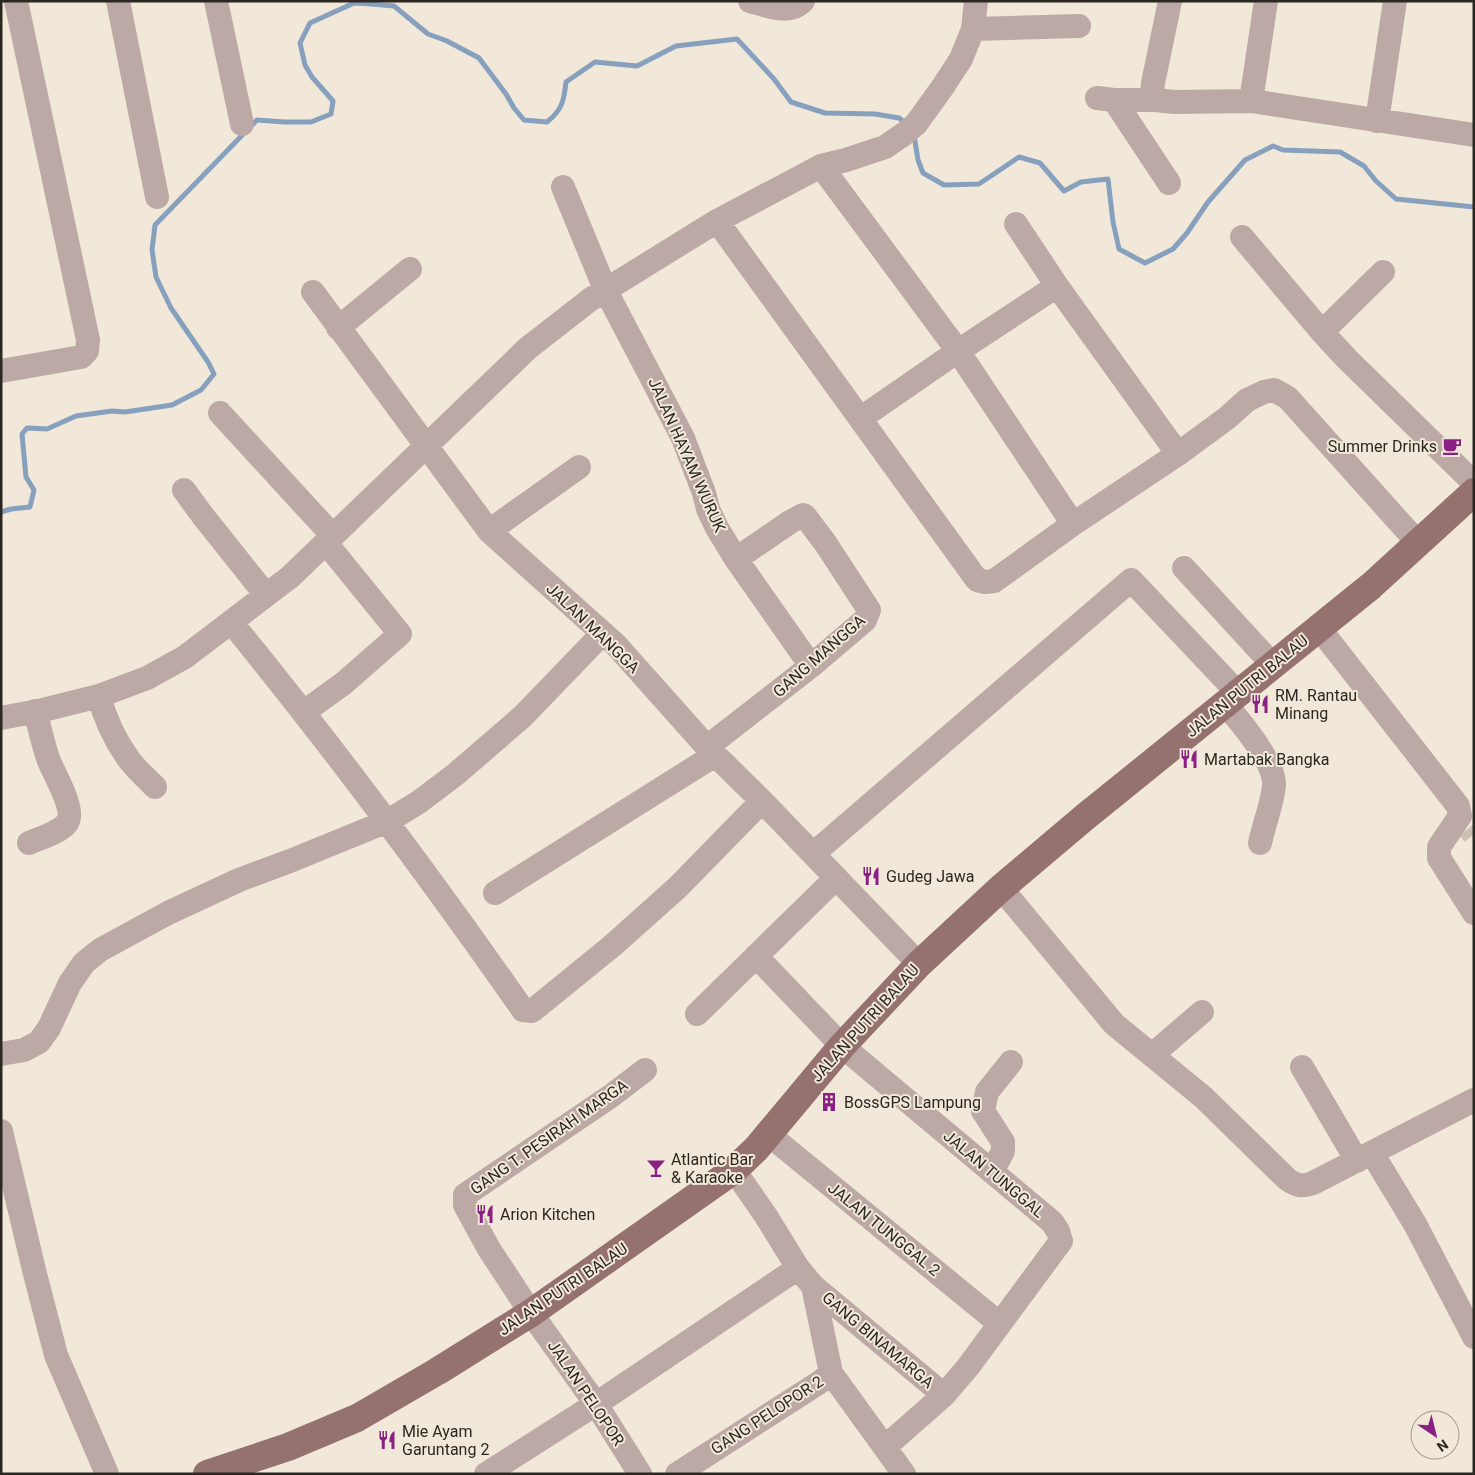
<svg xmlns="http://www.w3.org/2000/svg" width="1475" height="1475" viewBox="0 0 1475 1475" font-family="Roboto,sans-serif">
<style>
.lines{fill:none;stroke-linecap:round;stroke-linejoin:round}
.stream{stroke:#86a0bd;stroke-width:5}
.minor-tunnel{stroke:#cac1b4;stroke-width:24;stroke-dasharray:24 12;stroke-linecap:butt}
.minor{stroke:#bca9a6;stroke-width:24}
.major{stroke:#95726f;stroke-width:28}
.labels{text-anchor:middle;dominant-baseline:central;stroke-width:4;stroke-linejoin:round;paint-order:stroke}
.poi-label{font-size:16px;fill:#2b2721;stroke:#f2e8d9;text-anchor:start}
.street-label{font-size:16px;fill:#2b2721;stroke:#f2e8d9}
</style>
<rect width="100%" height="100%" fill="#f2e8d9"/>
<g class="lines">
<path class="stream" d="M 914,135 L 918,160 L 923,173 L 944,185 L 979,184 L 1019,157 L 1040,163 L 1064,191 L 1081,182 L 1108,179 L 1113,222 L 1119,249 L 1145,263 L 1173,249 L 1187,233 L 1208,202 L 1245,160 L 1273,146 L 1283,150 L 1340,152 L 1364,166 L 1376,181 L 1396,199 L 1474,207
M 1,512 L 11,509 L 30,507 L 34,490 L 26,477 L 22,434 L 27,428 L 47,429 L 76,416 L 112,411 L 125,412 L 172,405 L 201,390 L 214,374 L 208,362 L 171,308 L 156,277 L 152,250 L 155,225 L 257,120 L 284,122 L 311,122 L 331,114 L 333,101 L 312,77 L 305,65 L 300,43 L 310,23 L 354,3 L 371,4 L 394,6 L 428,34 L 447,41 L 479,58 L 506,94 L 514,108 L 524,120 L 547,122 C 562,110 564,101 566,82 L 595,62 L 637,66 L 676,46 L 737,39 L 774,79 L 791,102 L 825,113 L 875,114 L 899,118 L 907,124"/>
<path class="minor-tunnel" d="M 1469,828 L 1474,834"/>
<path class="minor" d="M 118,1 L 157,197
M 216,1 L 242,124
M 750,1 C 766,5 789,16 803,1
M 1170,1 L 1153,83 L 1152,94 L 1155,100 L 1175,102 L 1251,101 L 1474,135
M 973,29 L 1079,26
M 1097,98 L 1114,100 L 1155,100
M 1114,100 L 1169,183
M 1251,101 L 1266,1
M 1377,121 L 1395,1
M 563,187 L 605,289 L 683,438 L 704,493 L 708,509 L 717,528 L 736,559 L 811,666
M 717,221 L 977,580 L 985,582 L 994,581 L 1073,524 L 958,351 L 821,166
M 1016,224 L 1057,286
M 1242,237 L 1322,332 L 1347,359 L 1474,483
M 313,292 L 489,531 L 616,645 L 707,747 L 762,801 L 919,964
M 338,328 L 410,269
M 1322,332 L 1383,272
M 1,371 L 81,357 L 87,351 L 88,340 L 16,1
M 220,413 L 333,536
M 861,418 L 958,351 L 1057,286 L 1178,454
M 184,490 L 203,516 L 266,595
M 1073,524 L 1178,454 L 1227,418 L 1247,400 L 1264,392 L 1274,390 L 1288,398 L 1419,544
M 489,531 L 579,467
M 1184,568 L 1273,665
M 231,622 C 334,748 430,877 523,1010 L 532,1011 L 537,1007 L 612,946 L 678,887 L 762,801
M 1319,628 L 1458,806 L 1460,816 L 1439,847 L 1439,858 L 1474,913
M 99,696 C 105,719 116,742 130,761 C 137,770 147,779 155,787
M 1225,704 C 1240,721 1276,763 1274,786 C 1272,805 1264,824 1260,843
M 304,712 L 344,683 L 400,634 L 326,543
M 1,718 L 43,710 L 99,696 L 147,678 L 185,657 L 290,577 L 528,348 L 591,299 L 717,221 L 821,166 L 846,160 L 885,147 L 904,134 L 916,124 L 942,88 L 961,59 L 973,29 L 976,1
M 707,747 L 811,666 L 865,620 L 869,610 L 826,544 L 805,516 L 803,515 L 790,522 L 736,559
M 29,843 C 40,838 59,833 67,823 C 76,810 54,774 49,761 C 43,745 40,728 35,711
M 813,854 L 1131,580 L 1238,693
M 1001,888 L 1114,1024 L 1203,1097 L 1287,1179 C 1297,1186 1302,1187 1313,1183 L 1474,1100
M 495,893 L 715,755
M 756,956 L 842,1046 L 1052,1222 L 1058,1231 L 1061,1241 L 968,1367 L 944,1395 L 885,1447
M 697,1014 L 836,878
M 1,1054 L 24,1050 L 39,1042 L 49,1028 L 70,983 L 84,963 L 100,950 L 168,913 L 239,880 L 290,861 L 388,821 L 419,802 L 456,774 L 523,716 L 603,633
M 1152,1055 L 1202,1012
M 1302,1067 L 1357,1161
M 1,1131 L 34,1270 L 56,1355 L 107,1474
M 768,1134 L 1000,1324
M 1372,1153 L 1415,1224 L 1474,1337
M 734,1170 L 766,1216 L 798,1268 L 813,1286 L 831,1373 L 904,1474
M 992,1172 L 1003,1151 L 1003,1142 L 983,1111 L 987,1092 L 1011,1062
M 813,1286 L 944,1395
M 486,1474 L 596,1404 L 798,1268
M 640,1474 L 596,1404 L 531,1313 L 489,1249 L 465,1205 L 465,1195 L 611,1096 L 645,1070
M 677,1474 L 820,1382 L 831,1373"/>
<path class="major" d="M 207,1474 L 288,1447 L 357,1418 L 438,1371 L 531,1313 L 734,1170 L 756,1149 L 842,1046 L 919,964 L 1001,888 L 1085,817 L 1371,586 L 1474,492"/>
</g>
<defs>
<g id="cafe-bare" transform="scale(1.5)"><path d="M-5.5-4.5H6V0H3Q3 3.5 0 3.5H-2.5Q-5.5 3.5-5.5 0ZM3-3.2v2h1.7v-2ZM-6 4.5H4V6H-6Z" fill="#8a1f84" stroke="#f2e8d9" stroke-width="2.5" paint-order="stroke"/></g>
<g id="restaurant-bare" transform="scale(1.5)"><path d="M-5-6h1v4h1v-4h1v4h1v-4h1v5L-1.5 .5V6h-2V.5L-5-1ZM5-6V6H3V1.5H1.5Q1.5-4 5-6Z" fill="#8a1f84" stroke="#f2e8d9" stroke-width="2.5" paint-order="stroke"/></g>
<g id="building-bare" transform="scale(1.5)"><path d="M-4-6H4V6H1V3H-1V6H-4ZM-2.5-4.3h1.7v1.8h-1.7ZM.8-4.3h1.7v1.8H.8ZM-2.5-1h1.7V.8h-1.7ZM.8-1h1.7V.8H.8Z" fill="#8a1f84" stroke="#f2e8d9" stroke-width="2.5" paint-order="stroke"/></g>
<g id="bar-bare" transform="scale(1.5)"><path d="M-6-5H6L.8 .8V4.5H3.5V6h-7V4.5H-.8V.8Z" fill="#8a1f84" stroke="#f2e8d9" stroke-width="2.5" paint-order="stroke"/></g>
</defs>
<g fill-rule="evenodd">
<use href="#cafe-bare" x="1452" y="446"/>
<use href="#restaurant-bare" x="1260" y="704"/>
<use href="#restaurant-bare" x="1189" y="759"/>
<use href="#restaurant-bare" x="871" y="876"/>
<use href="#building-bare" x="829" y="1102"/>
<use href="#bar-bare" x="656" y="1168"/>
<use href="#restaurant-bare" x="485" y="1214"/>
<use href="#restaurant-bare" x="387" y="1440"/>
</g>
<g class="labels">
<g class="poi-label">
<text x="1437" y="446" text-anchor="end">Summer Drinks</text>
<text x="1275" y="695">RM. Rantau<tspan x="1275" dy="18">Minang</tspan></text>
<text x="1204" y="759">Martabak Bangka</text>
<text x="886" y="876">Gudeg Jawa</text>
<text x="844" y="1102">BossGPS Lampung</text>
<text x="671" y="1159">Atlantic Bar<tspan x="671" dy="18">&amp; Karaoke</tspan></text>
<text x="500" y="1214">Arion Kitchen</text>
<text x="402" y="1431">Mie Ayam<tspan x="402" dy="18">Garuntang 2</tspan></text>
</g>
<g class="street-label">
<text transform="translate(687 455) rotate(66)">JALAN HAYAM WURUK</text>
<text transform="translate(593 628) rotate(44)">JALAN MANGGA</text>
<text transform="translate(819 656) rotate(-41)">GANG MANGGA</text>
<text transform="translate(1247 686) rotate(-39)">JALAN PUTRI BALAU</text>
<text transform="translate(865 1023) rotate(-48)">JALAN PUTRI BALAU</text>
<text transform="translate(549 1137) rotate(-35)">GANG T. PESIRAH MARGA</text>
<text transform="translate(994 1174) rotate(40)">JALAN TUNGGAL</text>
<text transform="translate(884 1229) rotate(39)">JALAN TUNGGAL 2</text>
<text transform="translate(563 1289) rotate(-34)">JALAN PUTRI BALAU</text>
<text transform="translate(878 1340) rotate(40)">GANG BINAMARGA</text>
<text transform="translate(586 1393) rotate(56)">JALAN PELOPOR</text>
<text transform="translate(767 1415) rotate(-33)">GANG PELOPOR 2</text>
</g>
</g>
<rect width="1475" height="1475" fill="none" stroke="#2b2721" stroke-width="5"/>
<g transform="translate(1435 1435) rotate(145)"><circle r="24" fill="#f2e8d9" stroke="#a29b8f"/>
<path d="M0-4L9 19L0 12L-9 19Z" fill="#8a1f84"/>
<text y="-8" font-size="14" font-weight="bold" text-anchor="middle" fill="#2b2721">N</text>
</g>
</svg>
